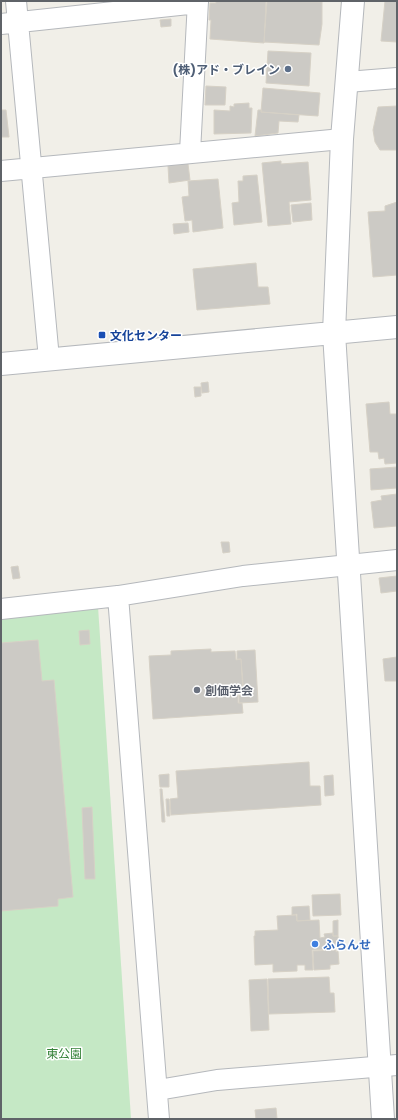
<svg xmlns="http://www.w3.org/2000/svg" width="398" height="1120" viewBox="0 0 398 1120" font-family="Poppins,'Noto Sans JP',sans-serif">
<style>
.green{fill:#c5e8c5}
.building{fill:#cccac5;stroke:#d6d1c6}
.lines{fill:none;stroke-linecap:round;stroke-linejoin:round}
.minor-casing{stroke:#b5b8bc;stroke-width:22}
.tertiary-casing{stroke:#b5b8bc;stroke-width:24}
.minor{stroke:#fff;stroke-width:20}
.tertiary{stroke:#fff;stroke-width:22}
.service-dot{fill:#5c6f8a;stroke:#fff;stroke-width:1.5}
.transit-dot{fill:#1a4fb4;stroke:#fff;stroke-width:1.5}
.worship-dot{fill:#6b7280;stroke:#fff;stroke-width:1.5}
.shop-dot{fill:#3f7fe0;stroke:#fff;stroke-width:1.5}
.labels{text-anchor:middle;dominant-baseline:central;stroke-width:3;stroke-linejoin:round;paint-order:stroke}
.service-label{font-size:12px;font-weight:bold;fill:#4e5e75;stroke:#fff;text-anchor:end}
.transit-label{font-size:12px;font-weight:bold;fill:#164399;stroke:#fff;text-anchor:start}
.worship-label{font-size:12px;font-weight:bold;fill:#5b616d;stroke:#fff;text-anchor:start}
.shop-label{font-size:12px;font-weight:bold;fill:#366cbe;stroke:#fff;text-anchor:start}
.park-label{font-size:12px;fill:#348238;stroke:#fff}
</style>
<rect width="100%" height="100%" fill="#f1efe8"/>
<path class="green" d="M 98,606 L 131,1119 L 1,1119 L 1,614 Z"/>
<path class="building" d="M 216,1 L 266,1 L 264,43 L 210,39 L 211,20 L 209,20 L 210,3 L 216,3 Z
M 267,1 L 322,2 L 322,24 L 319,45 L 264,42 Z
M 385,1 L 397,1 L 397,42 L 381,41 Z
M 171,19 L 171,26 L 161,27 L 160,20 Z
M 268,51 L 311,53 L 309,86 L 266,83 Z
M 206,86 L 226,87 L 225,105 L 205,105 Z
M 263,88 L 320,93 L 318,116 L 261,112 Z
M 249,103 L 249,108 L 252,108 L 251,133 L 214,134 L 214,110 L 230,111 L 230,106 L 234,107 L 234,104 Z
M 397,106 L 397,150 L 380,150 L 375,142 L 373,130 L 378,107 Z
M 1,110 L 6,110 L 9,137 L 1,137 Z
M 258,110 L 262,110 L 261,112 L 299,115 L 298,122 L 279,121 L 278,133 L 255,136 Z
M 281,161 L 281,164 L 308,162 L 311,200 L 289,202 L 291,224 L 268,226 L 262,163 Z
M 188,164 L 190,180 L 169,183 L 168,166 Z
M 257,175 L 262,222 L 234,225 L 232,203 L 239,202 L 238,181 L 243,181 L 243,176 Z
M 218,179 L 223,228 L 193,232 L 192,220 L 185,221 L 182,197 L 189,196 L 188,181 Z
M 397,202 L 397,275 L 373,277 L 368,212 L 385,211 L 385,206 Z
M 311,203 L 312,220 L 293,222 L 291,205 Z
M 188,223 L 189,232 L 174,234 L 173,224 Z
M 256,263 L 258,287 L 268,287 L 270,304 L 197,310 L 193,269 Z
M 208,382 L 209,392 L 202,393 L 201,383 Z
M 194,387 L 201,387 L 201,396 L 195,397 Z
M 389,402 L 390,414 L 397,414 L 397,463 L 385,464 L 384,458 L 379,459 L 378,452 L 370,452 L 366,404 Z
M 397,467 L 397,488 L 371,490 L 370,469 Z
M 397,494 L 397,526 L 374,528 L 371,502 L 382,500 L 381,496 Z
M 221,542 L 229,542 L 230,552 L 223,553 Z
M 18,566 L 20,578 L 13,579 L 11,567 Z
M 397,576 L 397,591 L 381,593 L 379,578 Z
M 89,630 L 90,644 L 80,645 L 79,631 Z
M 38,640 L 42,681 L 54,680 L 73,897 L 58,899 L 58,906 L 1,911 L 1,643 Z
M 211,649 L 211,652 L 235,651 L 236,660 L 241,659 L 243,694 L 238,695 L 238,703 L 242,703 L 243,713 L 153,719 L 149,656 L 171,655 L 171,651 Z
M 255,650 L 258,702 L 239,703 L 239,695 L 244,695 L 241,659 L 237,659 L 237,651 Z
M 397,657 L 397,681 L 385,681 L 383,659 Z
M 309,762 L 310,786 L 320,786 L 321,805 L 171,815 L 170,799 L 178,798 L 176,771 Z
M 169,774 L 169,787 L 160,787 L 159,775 Z
M 333,775 L 334,795 L 325,796 L 324,776 Z
M 160,789 L 162,789 L 165,822 L 162,822 Z
M 166,799 L 169,799 L 170,816 L 167,816 Z
M 92,807 L 95,879 L 85,879 L 82,808 Z
M 340,894 L 341,915 L 313,916 L 312,895 Z
M 309,906 L 310,920 L 297,921 L 297,914 L 292,915 L 292,907 Z
M 296,915 L 297,921 L 319,920 L 320,938 L 325,937 L 324,934 L 333,933 L 333,936 L 338,936 L 339,946 L 335,947 L 335,949 L 312,950 L 313,970 L 305,970 L 305,965 L 297,965 L 297,971 L 273,972 L 273,964 L 255,965 L 254,936 L 255,936 L 255,931 L 278,930 L 277,916 Z
M 338,920 L 338,936 L 333,936 L 333,921 Z
M 336,950 L 336,952 L 338,951 L 339,964 L 330,965 L 330,969 L 314,970 L 313,951 Z
M 329,977 L 330,993 L 334,993 L 335,1012 L 269,1014 L 268,979 Z
M 267,979 L 269,1030 L 251,1031 L 249,980 Z
M 276,1108 L 277,1119 L 256,1119 L 255,1110 Z"/>
<g class="lines">
<g class="minor-casing">
<path id="minor" d="M 16,1 L 49,359
M 1,24 L 198,3
M 347,82 L 397,78
M 190,152 L 198,1
M 1,171 L 342,139
M 118,596 L 159,1119
M 1,609 L 118,596 L 243,576 L 397,560
M 158,1090 L 217,1080 L 397,1065"/>
</g>
<g class="tertiary-casing">
<path id="tertiary" d="M 353,1 L 342,139 L 334,333 L 383,1119
M 1,364 L 397,327"/>
</g>
<use href="#minor" class="minor"/>
<use href="#tertiary" class="tertiary"/>
</g>
<circle class="service-dot" cx="288" cy="69" r="4"/>
<rect class="transit-dot" x="98" y="331" width="8" height="8" rx="2"/>
<circle class="worship-dot" cx="197" cy="690" r="4"/>
<circle class="shop-dot" cx="315" cy="944" r="4"/>
<g class="labels">
<g class="service-label">
<text x="280" y="69">(株)アド・ブレイン</text>
</g>
<g class="transit-label">
<text x="110" y="335">文化センター</text>
</g>
<g class="worship-label">
<text x="205" y="690">創価学会</text>
</g>
<g class="shop-label">
<text x="323" y="944">ふらんせ</text>
</g>
<g class="park-label">
<text x="64" y="1053">東公園</text>
</g>
</g>
<rect width="398" height="1120" fill="none" stroke="#5f6368" stroke-width="4"/>
</svg>
